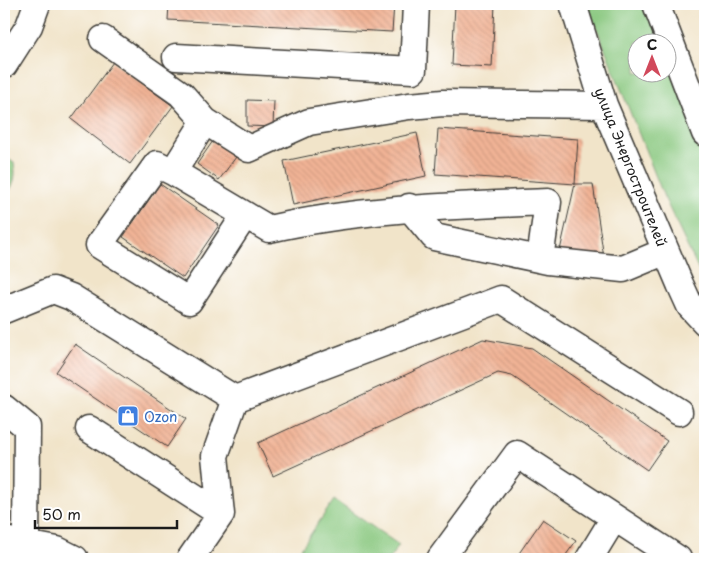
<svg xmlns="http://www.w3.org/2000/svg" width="709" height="563" viewBox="0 0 709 563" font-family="'Playpen Sans',sans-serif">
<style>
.grass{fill:#88c77e;stroke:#52724d}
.building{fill:url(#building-back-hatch)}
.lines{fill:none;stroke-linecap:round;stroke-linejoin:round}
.minor-casing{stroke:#3c3a36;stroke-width:29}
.minor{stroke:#fff;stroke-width:26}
.labels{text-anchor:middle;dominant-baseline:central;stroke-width:4;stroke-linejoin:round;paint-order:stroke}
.street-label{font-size:14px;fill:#1c1c1c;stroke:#fff}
.shop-label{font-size:14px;fill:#366cbe;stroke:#fff;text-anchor:start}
</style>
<defs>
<pattern id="building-back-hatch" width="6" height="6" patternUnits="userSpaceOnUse" patternTransform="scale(1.25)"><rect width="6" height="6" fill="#f1b395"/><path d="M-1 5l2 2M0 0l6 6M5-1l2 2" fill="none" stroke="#ce9980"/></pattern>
</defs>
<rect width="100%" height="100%" fill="#fff"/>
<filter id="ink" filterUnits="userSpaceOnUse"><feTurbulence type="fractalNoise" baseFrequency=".02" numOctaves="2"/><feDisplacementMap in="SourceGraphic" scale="10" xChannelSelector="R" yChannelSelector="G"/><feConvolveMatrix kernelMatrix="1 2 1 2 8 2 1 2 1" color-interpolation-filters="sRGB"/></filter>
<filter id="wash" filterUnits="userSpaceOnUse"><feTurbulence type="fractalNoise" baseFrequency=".0096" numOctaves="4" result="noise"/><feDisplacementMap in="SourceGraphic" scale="20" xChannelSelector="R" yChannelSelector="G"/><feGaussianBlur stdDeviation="1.12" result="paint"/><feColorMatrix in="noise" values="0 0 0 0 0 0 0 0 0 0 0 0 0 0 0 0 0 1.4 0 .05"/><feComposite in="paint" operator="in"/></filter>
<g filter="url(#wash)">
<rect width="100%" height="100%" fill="#f1e4c9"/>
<path class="grass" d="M 587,4 L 647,4 L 664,42 L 636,42 L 636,72 L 666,72 L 667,50 L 705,143 L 705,284 L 664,197 Z
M 4,156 L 14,163 C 17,179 13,186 4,199 Z
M 334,500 L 399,545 L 389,559 L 299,559 L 295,557 Z"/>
<g id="blocks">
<path class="building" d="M 169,4 L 394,4 L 392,32 L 168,20 Z
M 455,4 L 495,4 L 492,67 L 452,65 Z
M 113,62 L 173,106 L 130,164 L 71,119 Z
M 247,100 L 274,101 L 273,127 L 247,126 Z
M 438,129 L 578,139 L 575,184 L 435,174 Z
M 417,133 L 426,176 L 293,205 L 284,161 Z
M 213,141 L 236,157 L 219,180 L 197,164 Z
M 160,184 L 219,225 L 183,278 L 123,237 Z
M 575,184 L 593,184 L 604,258 L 559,255 Z
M 483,339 L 532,348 L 667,441 L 647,470 L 512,376 L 498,373 L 273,476 L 258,443 Z
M 75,344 L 186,419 L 167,447 L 56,372 Z
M 543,519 L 576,541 L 563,559 L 515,559 Z"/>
</g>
</g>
<g filter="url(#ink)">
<use href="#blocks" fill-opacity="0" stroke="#3c3a36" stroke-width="1"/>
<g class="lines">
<g class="minor-casing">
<path id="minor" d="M 573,4 L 604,105 L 680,284 L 690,306 L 705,322
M 656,4 L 705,133
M 103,39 L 181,94 L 205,121
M 176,57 L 413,70 L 416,4
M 4,65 L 29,26 L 37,4
M 173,172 L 157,164 L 99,245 L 189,301 L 245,215
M 409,207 L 434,237 L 548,261 L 623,269 L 666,251
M 540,259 L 548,202 C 454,206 361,208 269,229 L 173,172 L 205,121 L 249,149 L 309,122 L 409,106 L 443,103 L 604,105
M 4,310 L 53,290 L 71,297 L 235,399
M 4,408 L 27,427 L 26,543
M 89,429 L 221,514 L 190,559
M 221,514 L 215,456 L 235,399 L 501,299 L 679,412
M 4,540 L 57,550 L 75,559
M 440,559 L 517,454 L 678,559
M 589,559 L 614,518"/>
</g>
<use href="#minor" class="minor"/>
</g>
</g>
<defs>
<g id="shop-square" transform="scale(1.125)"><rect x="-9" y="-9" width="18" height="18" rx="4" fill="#3f7fe0" stroke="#fff"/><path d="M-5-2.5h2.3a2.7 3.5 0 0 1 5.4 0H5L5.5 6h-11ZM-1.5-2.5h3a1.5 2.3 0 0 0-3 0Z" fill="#fff"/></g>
</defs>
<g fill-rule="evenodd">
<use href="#shop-square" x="128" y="416"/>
</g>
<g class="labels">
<g class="street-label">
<text transform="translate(631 167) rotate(68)">улица Энергостроителей</text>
</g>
<g class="shop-label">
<text x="144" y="416">Ozon</text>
</g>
</g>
<rect width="709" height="563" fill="none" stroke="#fff" stroke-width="20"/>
<g transform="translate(652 58)"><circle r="24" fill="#ffffff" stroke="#a4a4a4"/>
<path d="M0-4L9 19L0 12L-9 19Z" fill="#d1495b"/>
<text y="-8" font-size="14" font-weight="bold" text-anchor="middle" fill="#1c1c1c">С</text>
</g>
<path d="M35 520v8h142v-8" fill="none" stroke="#1c1c1c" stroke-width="2.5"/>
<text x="42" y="520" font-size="15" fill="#1c1c1c" stroke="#ffffff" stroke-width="4" paint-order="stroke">50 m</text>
</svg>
